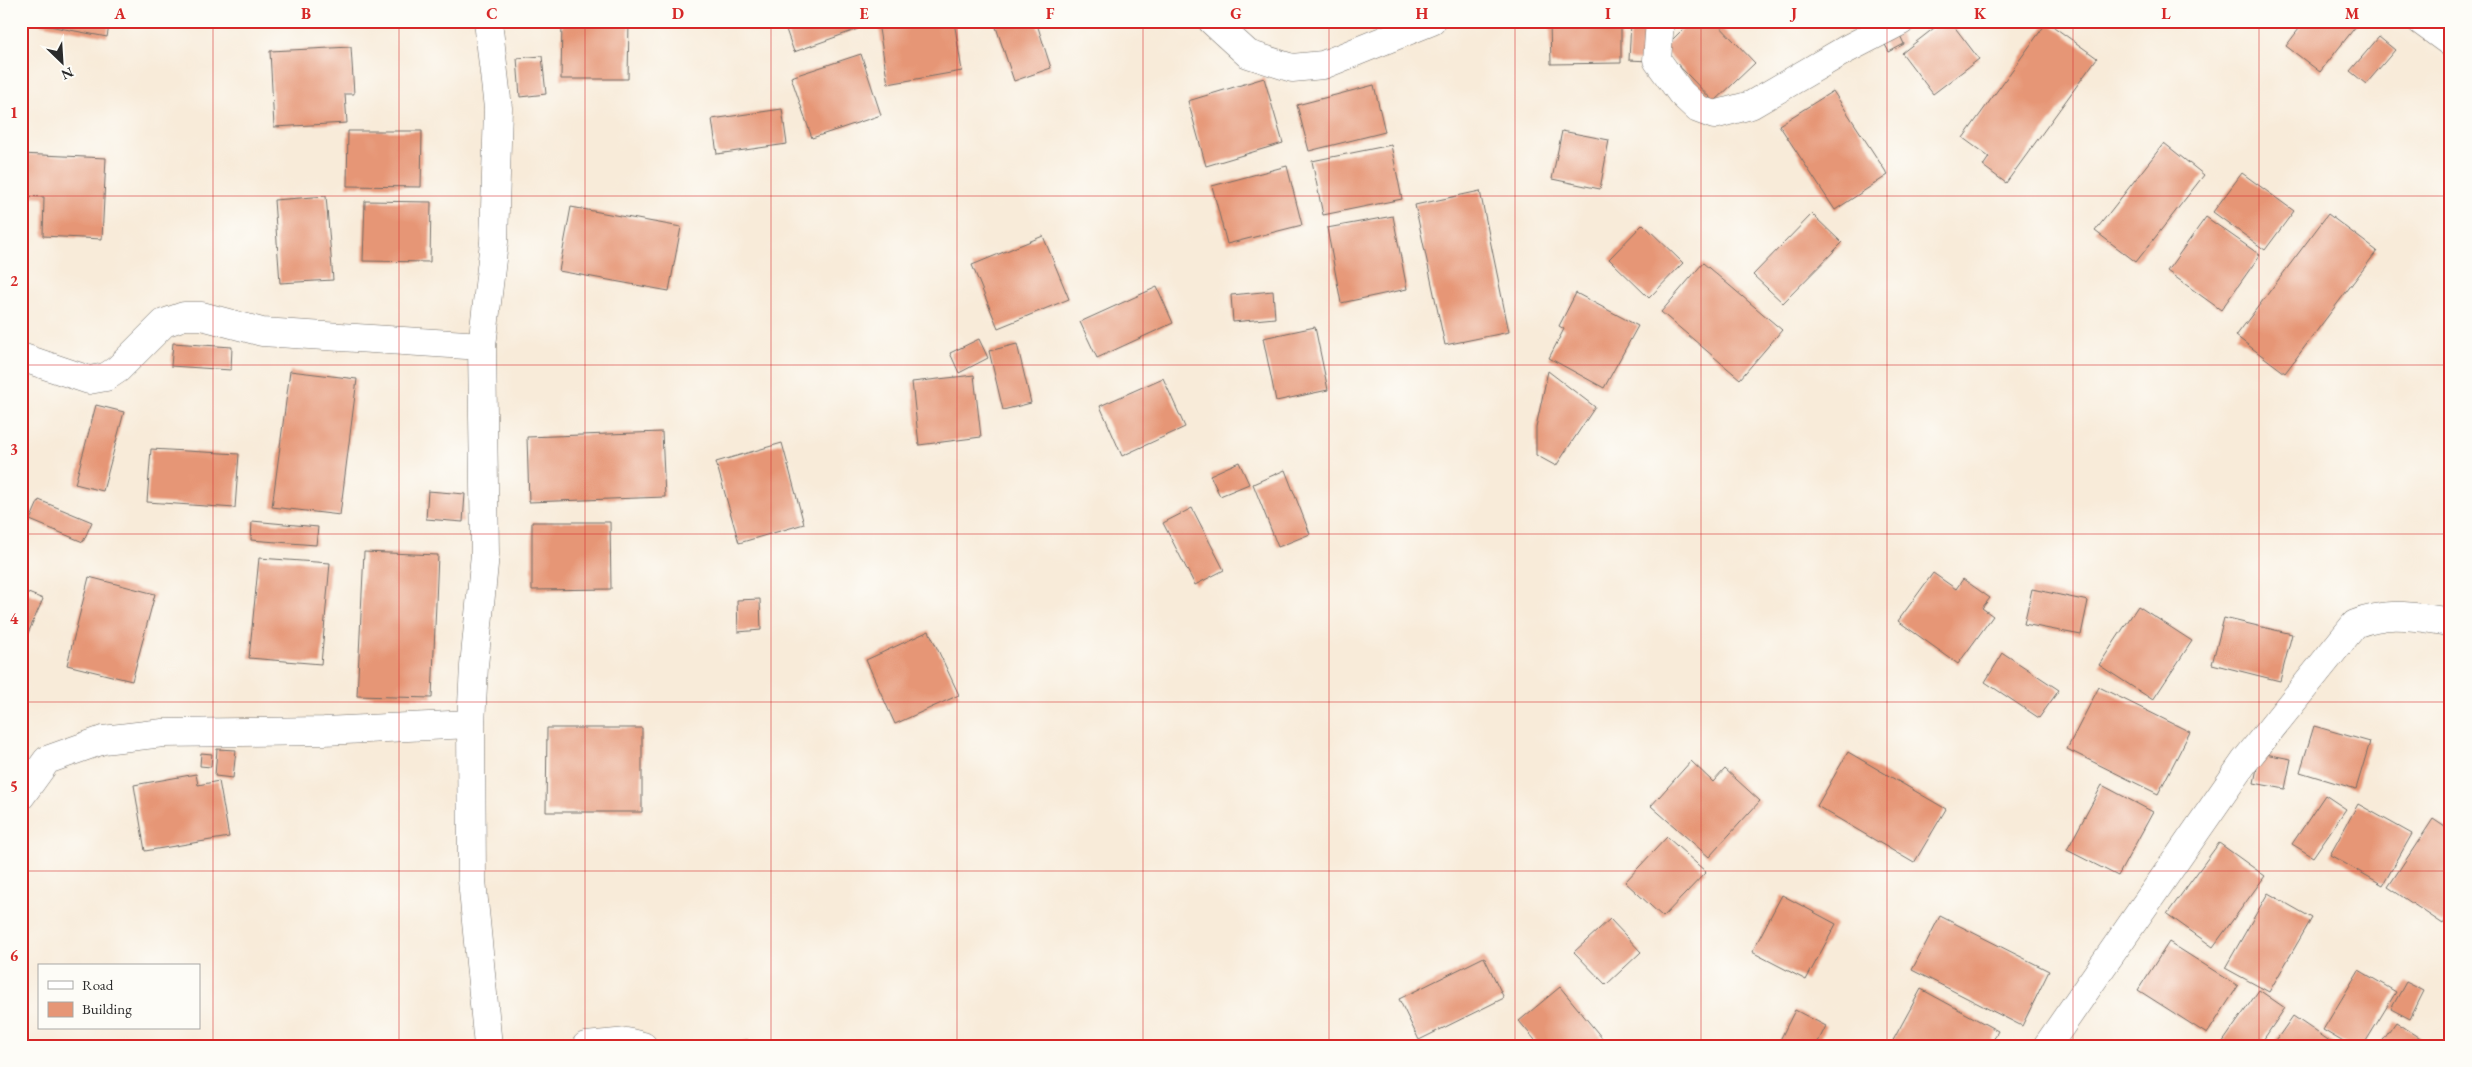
<svg xmlns="http://www.w3.org/2000/svg" width="2472" height="1067" viewBox="0 0 2472 1067" font-family="'EB Garamond',serif">
<style>
.building{fill:#e69676}
.lines{fill:none;stroke-linecap:round;stroke-linejoin:round}
.minor-casing{stroke:#736e68;stroke-width:29}
.minor{stroke:#fff;stroke-width:28}
.grid{fill:none;stroke:#d62828;stroke-width:1;stroke-opacity:0.55}
.neatline{fill:none;stroke:#d62828;stroke-width:2}
.grid-label{font-size:16px;text-anchor:middle;font-weight:bold;fill:#d62828}
</style>
<rect width="100%" height="100%" fill="#fdfcf7"/>
<filter id="ink" filterUnits="userSpaceOnUse"><feTurbulence type="fractalNoise" baseFrequency=".02" numOctaves="2"/><feDisplacementMap in="SourceGraphic" scale="10" xChannelSelector="R" yChannelSelector="G"/><feConvolveMatrix kernelMatrix="1 2 1 2 8 2 1 2 1" color-interpolation-filters="sRGB"/></filter>
<filter id="wash" filterUnits="userSpaceOnUse"><feTurbulence type="fractalNoise" baseFrequency=".0096" numOctaves="4" result="noise"/><feDisplacementMap in="SourceGraphic" scale="20" xChannelSelector="R" yChannelSelector="G"/><feGaussianBlur stdDeviation="1.12" result="paint"/><feColorMatrix in="noise" values="0 0 0 0 0 0 0 0 0 0 0 0 0 0 0 0 0 1.4 0 .05"/><feComposite in="paint" operator="in"/></filter>
<g filter="url(#wash)">
<rect width="100%" height="100%" fill="#f8ebd9"/>
<g id="blocks">
<path class="building" d="M 34,21 L 110,21 L 107,37 L 33,23 Z
M 562,21 L 629,21 L 628,79 L 561,79 Z
M 783,21 L 855,21 L 858,29 L 794,52 Z
M 886,21 L 954,21 L 962,71 L 888,84 L 878,23 Z
M 994,21 L 1036,21 L 1051,68 L 1014,81 Z
M 1550,21 L 1621,21 L 1621,63 L 1551,64 Z
M 1631,21 L 1651,21 L 1649,61 L 1629,60 Z
M 1691,21 L 1715,21 L 1755,63 L 1714,102 L 1663,49 Z
M 1943,21 L 1950,21 L 1979,59 L 1933,94 L 1902,53 Z
M 2305,21 L 2360,21 L 2320,72 L 2286,46 Z
M 2047,22 L 2097,58 L 2006,183 L 1983,166 L 1989,157 L 1963,138 Z
M 1899,33 L 1904,44 L 1889,52 L 1883,41 Z
M 2379,37 L 2395,50 L 2366,84 L 2350,71 Z
M 351,47 L 354,94 L 345,94 L 347,123 L 274,127 L 270,51 Z
M 861,54 L 881,115 L 812,138 L 791,77 Z
M 542,56 L 546,94 L 520,97 L 517,58 Z
M 1264,78 L 1283,143 L 1206,166 L 1188,101 Z
M 1374,85 L 1385,132 L 1309,151 L 1297,105 Z
M 1833,91 L 1888,175 L 1835,210 L 1779,125 Z
M 782,109 L 787,144 L 717,154 L 712,119 Z
M 348,131 L 422,131 L 421,187 L 347,186 Z
M 1562,131 L 1609,140 L 1600,189 L 1552,179 Z
M 2164,143 L 2204,175 L 2136,262 L 2095,231 Z
M 1391,145 L 1402,199 L 1323,215 L 1312,161 Z
M 21,154 L 106,158 L 102,239 L 43,236 L 44,197 L 21,196 Z
M 1287,166 L 1302,225 L 1227,244 L 1212,186 Z
M 2242,173 L 2294,211 L 2265,250 L 2213,212 Z
M 1480,191 L 1509,332 L 1445,345 L 1415,205 Z
M 326,196 L 333,280 L 280,283 L 274,200 Z
M 365,201 L 431,202 L 430,262 L 363,261 Z
M 571,207 L 681,227 L 669,291 L 559,271 Z
M 1812,214 L 1842,243 L 1783,303 L 1753,275 Z
M 2328,214 L 2377,251 L 2285,373 L 2236,336 Z
M 1393,216 L 1407,289 L 1341,303 L 1327,228 Z
M 2206,217 L 2260,255 L 2221,310 L 2167,271 Z
M 1643,224 L 1683,263 L 1649,298 L 1609,259 Z
M 1043,236 L 1069,299 L 998,328 L 972,265 Z
M 1703,263 L 1782,330 L 1740,379 L 1661,312 Z
M 1157,287 L 1173,323 L 1097,358 L 1080,322 Z
M 1273,291 L 1275,318 L 1233,322 L 1231,295 Z
M 1576,293 L 1638,326 L 1604,388 L 1549,358 L 1564,329 L 1559,326 Z
M 1315,327 L 1328,390 L 1276,401 L 1263,338 Z
M 979,339 L 988,358 L 959,373 L 950,353 Z
M 173,343 L 232,347 L 231,370 L 171,366 Z
M 1017,344 L 1031,403 L 1003,410 L 989,351 Z
M 290,371 L 357,379 L 340,515 L 272,507 Z
M 1548,371 L 1595,407 L 1556,466 L 1536,455 L 1536,427 Z
M 974,375 L 981,437 L 919,445 L 912,382 Z
M 1163,378 L 1185,427 L 1122,456 L 1100,406 Z
M 96,405 L 124,412 L 103,491 L 75,484 Z
M 662,432 L 665,497 L 529,502 L 527,437 Z
M 782,443 L 804,524 L 739,543 L 716,462 Z
M 151,449 L 239,454 L 235,508 L 147,502 Z
M 1239,462 L 1249,484 L 1220,496 L 1210,475 Z
M 1285,470 L 1310,534 L 1278,547 L 1253,484 Z
M 428,491 L 465,494 L 463,522 L 426,519 Z
M 39,500 L 92,522 L 83,542 L 30,520 Z
M 1192,508 L 1224,570 L 1195,585 L 1163,523 Z
M 252,521 L 318,527 L 316,545 L 251,540 Z
M 532,522 L 610,522 L 611,589 L 532,590 Z
M 364,552 L 438,555 L 432,698 L 357,696 Z
M 259,558 L 330,563 L 321,664 L 249,658 Z
M 1933,573 L 1956,589 L 1963,579 L 1990,598 L 1982,608 L 1993,616 L 1958,664 L 1898,621 Z
M 89,577 L 155,594 L 132,681 L 67,665 Z
M 2032,589 L 2088,601 L 2081,635 L 2024,624 Z
M 21,590 L 43,599 L 21,649 Z
M 760,599 L 761,630 L 738,632 L 737,600 Z
M 2138,606 L 2192,641 L 2153,700 L 2099,665 Z
M 2224,618 L 2292,634 L 2280,681 L 2212,664 Z
M 929,631 L 959,695 L 895,724 L 866,660 Z
M 2003,653 L 2059,690 L 2039,718 L 1985,682 Z
M 2099,687 L 2190,732 L 2158,794 L 2067,749 Z
M 2314,726 L 2370,742 L 2356,789 L 2300,772 Z
M 547,728 L 642,728 L 642,812 L 546,812 Z
M 217,749 L 236,750 L 233,778 L 215,776 Z
M 1848,752 L 1946,809 L 1914,863 L 1817,806 Z
M 201,753 L 212,754 L 211,767 L 200,766 Z
M 2260,753 L 2291,759 L 2285,789 L 2254,783 Z
M 1691,761 L 1713,782 L 1725,769 L 1760,801 L 1709,857 L 1651,806 Z
M 196,774 L 198,785 L 219,781 L 229,837 L 145,851 L 134,785 Z
M 2102,785 L 2153,812 L 2118,876 L 2067,850 Z
M 2325,795 L 2346,809 L 2313,857 L 2292,844 Z
M 2358,804 L 2412,834 L 2383,885 L 2330,855 Z
M 2433,819 L 2451,831 L 2451,912 L 2443,924 L 2388,887 Z
M 1667,837 L 1706,872 L 1663,917 L 1625,882 Z
M 2219,843 L 2265,876 L 2213,947 L 2167,914 Z
M 2268,893 L 2312,918 L 2269,992 L 2225,968 Z
M 1782,895 L 1836,924 L 1806,980 L 1752,952 Z
M 1940,916 L 2049,971 L 2022,1026 L 1912,970 Z
M 1610,919 L 1641,952 L 1606,985 L 1574,952 Z
M 2169,942 L 2238,986 L 2207,1034 L 2138,990 Z
M 1484,957 L 1504,998 L 1419,1040 L 1399,999 Z
M 2359,970 L 2396,992 L 2363,1046 L 2350,1046 L 2323,1030 Z
M 2406,982 L 2424,991 L 2410,1019 L 2391,1009 Z
M 1560,987 L 1602,1038 L 1593,1046 L 1540,1046 L 1519,1021 Z
M 1921,989 L 1998,1031 L 1990,1046 L 1890,1046 Z
M 2259,990 L 2285,1008 L 2259,1046 L 2220,1046 Z
M 1795,1010 L 1826,1026 L 1816,1046 L 1777,1046 Z
M 2293,1016 L 2337,1046 L 2272,1046 Z
M 2396,1022 L 2422,1039 L 2417,1046 L 2379,1046 Z
M 748,1040 L 749,1046 L 723,1046 L 723,1045 Z"/>
</g>
</g>
<g filter="url(#ink)">
<use href="#blocks" fill-opacity="0" stroke="#736e68" stroke-width="1"/>
<g class="lines">
<g class="minor-casing">
<path id="minor" d="M 1212,21 L 1248,54 L 1292,68 L 1323,65 L 1432,21
M 1660,21 L 1657,60 L 1681,93 L 1698,109 L 1714,115 L 1751,105 L 1845,50 L 1901,21
M 2421,21 L 2451,43
M 21,357 L 89,380 L 106,377 L 118,369 L 164,323 L 184,316 L 202,316 L 262,332 L 482,346
M 21,796 L 47,760 L 103,740 L 163,733 L 324,731 L 471,724
M 488,1046 L 472,880 L 471,724 L 474,666 L 485,554 L 482,346 L 494,242 L 498,108 L 488,21
M 586,1046 L 627,1042 L 643,1046
M 2047,1046 L 2245,761 L 2355,624 C 2391,610 2414,617 2451,622"/>
</g>
<use href="#minor" class="minor"/>
</g>
</g>
<path class="grid" d="M 213,21 L 213,1046M 399,21 L 399,1046M 585,21 L 585,1046M 771,21 L 771,1046M 957,21 L 957,1046M 1143,21 L 1143,1046M 1329,21 L 1329,1046M 1515,21 L 1515,1046M 1701,21 L 1701,1046M 1887,21 L 1887,1046M 2073,21 L 2073,1046M 2259,21 L 2259,1046M 21,196 L 2451,196M 21,365 L 2451,365M 21,534 L 2451,534M 21,702 L 2451,702M 21,871 L 2451,871"/>
<rect width="2472" height="1067" fill="none" stroke="#fdfcf7" stroke-width="55"/>
<rect x="38" y="964" width="162" height="65" fill="#fdfcf7" stroke="#a9a8a5"/>
<rect x="48" y="981" width="25" height="8" fill="#ffffff" stroke="#a9a8a5"/>
<text x="82" y="990" font-size="15" fill="#2b2b2b">Road</text>
<rect x="48" y="1002" width="25" height="15" fill="#e69676" stroke="#a9a8a5"/>
<text x="82" y="1014" font-size="15" fill="#2b2b2b">Building</text>
<g transform="translate(62 62) rotate(155)" stroke="#fdfcf7" stroke-width="4" paint-order="stroke">
<path d="M0-4L9 19L0 12L-9 19Z" fill="#2b2b2b"/>
<text y="-8" font-size="14" font-weight="bold" text-anchor="middle" fill="#2b2b2b">N</text>
</g>
<rect x="28" y="28" width="2416" height="1012" class="neatline"/>
<g class="grid-label">
<text x="120" y="19">A</text>
<text x="306" y="19">B</text>
<text x="492" y="19">C</text>
<text x="678" y="19">D</text>
<text x="864" y="19">E</text>
<text x="1050" y="19">F</text>
<text x="1236" y="19">G</text>
<text x="1422" y="19">H</text>
<text x="1608" y="19">I</text>
<text x="1794" y="19">J</text>
<text x="1980" y="19">K</text>
<text x="2166" y="19">L</text>
<text x="2352" y="19">M</text>
<text x="14" y="118">1</text>
<text x="14" y="286">2</text>
<text x="14" y="455">3</text>
<text x="14" y="624">4</text>
<text x="14" y="792">5</text>
<text x="14" y="961">6</text>
</g>
</svg>
